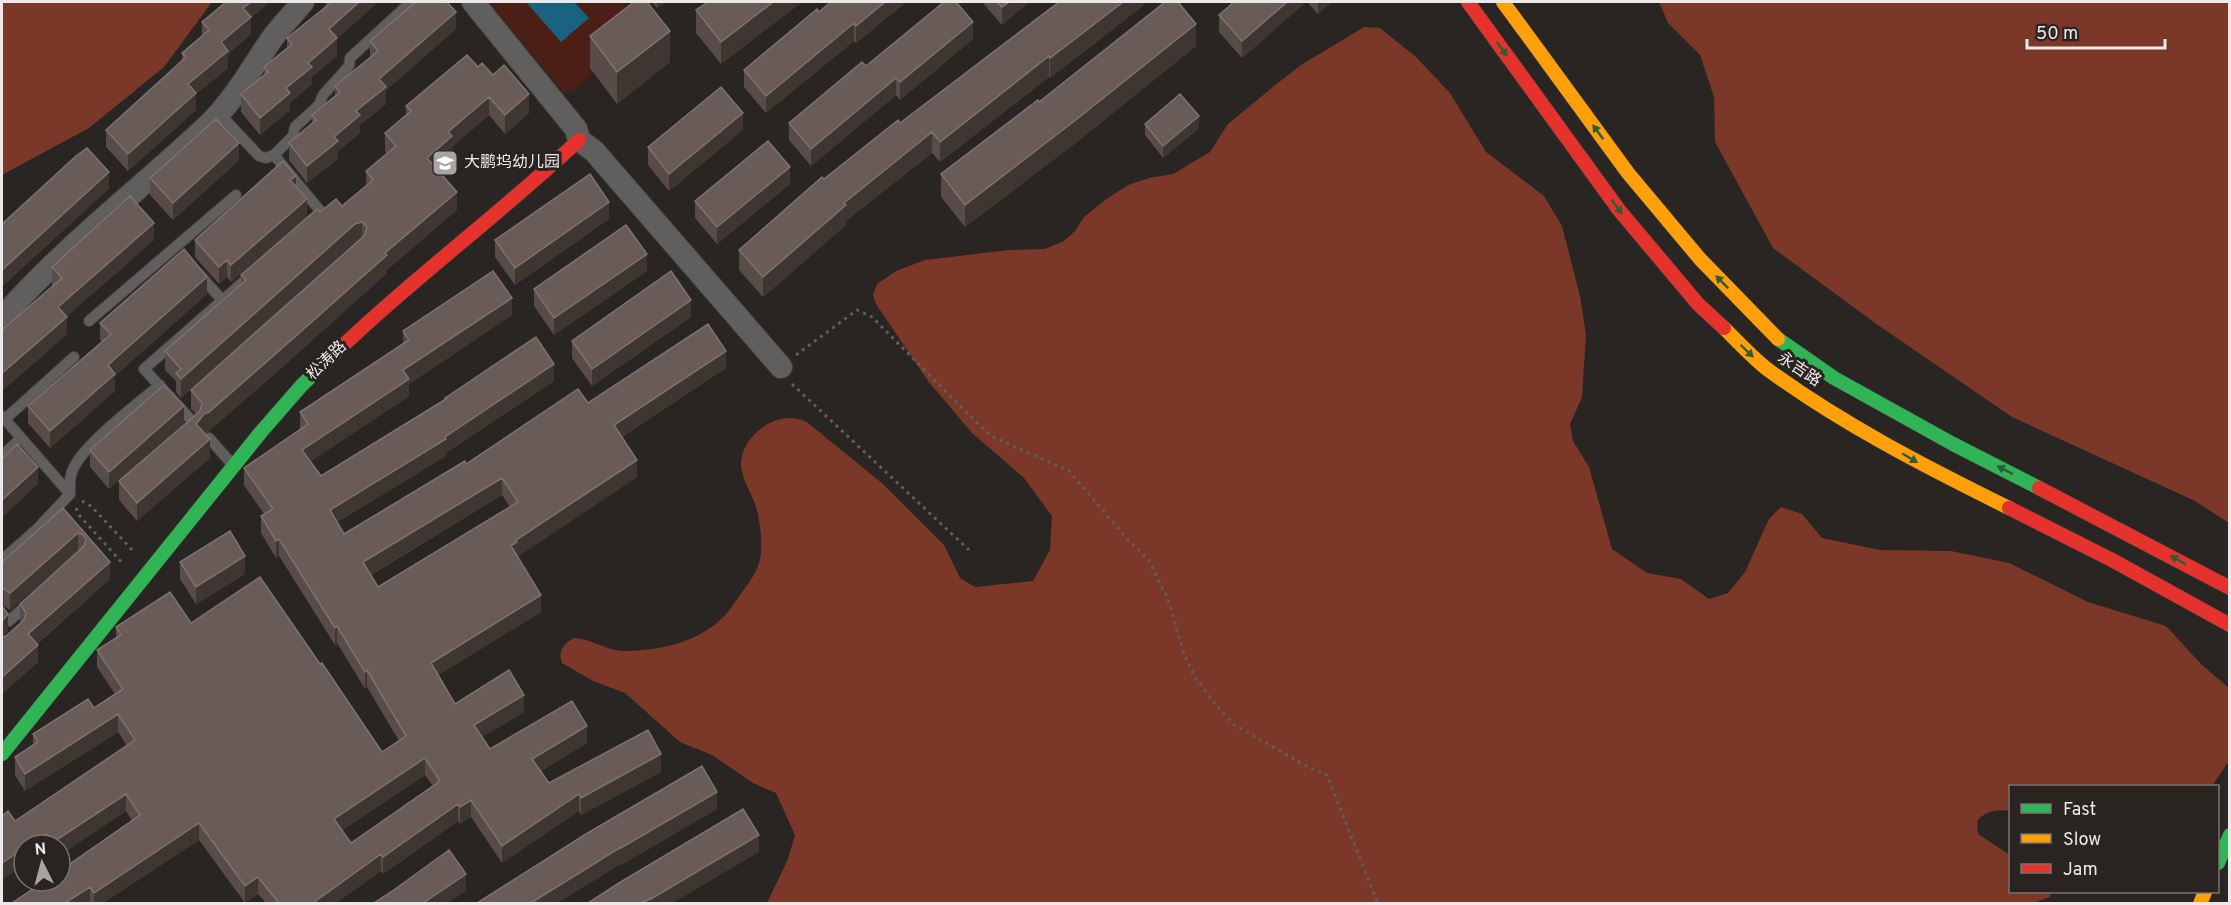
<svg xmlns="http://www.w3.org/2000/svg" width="2231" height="905" viewBox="0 0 2231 905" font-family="Overpass,'Noto Sans SC',sans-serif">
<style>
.green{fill:#4b1f15}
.forest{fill:#7b3727}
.water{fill:#196380}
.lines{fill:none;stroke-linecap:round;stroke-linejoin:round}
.lane-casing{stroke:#454241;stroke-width:12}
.street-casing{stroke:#454241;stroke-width:24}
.fast-casing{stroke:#454241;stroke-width:15}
.slow-casing{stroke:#454241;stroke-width:15}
.jam-casing{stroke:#454241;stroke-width:15}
.path{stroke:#605e5e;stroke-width:3;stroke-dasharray:3 4.5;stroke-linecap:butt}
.lane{stroke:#615f5e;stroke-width:10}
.street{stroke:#615f5e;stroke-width:22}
.fast{stroke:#30b455;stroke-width:14}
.slow{stroke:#ff9f0a;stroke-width:14}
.jam{stroke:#e5322d;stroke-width:14}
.wall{fill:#594b47;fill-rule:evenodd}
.shaded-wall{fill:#3f3531}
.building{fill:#695c58;stroke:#7e726f;stroke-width:1.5;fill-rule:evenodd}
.oneway{fill:#2c5e36}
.labels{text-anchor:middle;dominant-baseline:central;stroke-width:6;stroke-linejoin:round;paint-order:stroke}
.poi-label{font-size:16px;fill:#ede9e8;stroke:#292422;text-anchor:start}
.street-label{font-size:16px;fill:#ede9e8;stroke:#292422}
</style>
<rect width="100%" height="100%" fill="#282523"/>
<path class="green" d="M 489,2 L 625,2 L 614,54 L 572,92 L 563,92 Z"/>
<path class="forest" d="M 2,2 L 212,2 L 164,67 L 89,128 L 2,175 Z
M 1659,2 L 2229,2 L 2229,523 L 2195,501 L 2012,417 L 1875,323 L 1773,248 L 1715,142 L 1714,97 L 1700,55 L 1668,23 Z
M 1364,27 L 1380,28 L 1416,57 L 1450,93 L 1486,152 L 1544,196 L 1562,226 L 1580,296 L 1586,335 L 1582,397 L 1570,424 L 1573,441 L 1589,467 L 1612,549 L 1647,573 L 1681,579 L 1709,599 L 1728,593 L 1745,572 L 1769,519 L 1781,507 L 1802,514 L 1822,538 L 1880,550 L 1951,551 L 2009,563 L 2088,602 L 2166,626 L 2202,665 L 2229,688 L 2229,761 L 2212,786 L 2010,786 L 2010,811 C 1998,809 1985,811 1977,821 L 1978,834 L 2010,855 L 2010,892 L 2051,892 L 2050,897 L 2033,903 L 767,903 L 788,859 L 795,835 L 776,793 L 753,783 L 712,755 L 680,742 L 625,693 L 593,681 L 562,663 C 557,651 565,643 574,638 C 592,639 609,652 627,651 C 660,650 695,643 720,620 C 729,613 735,601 742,592 C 751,580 761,567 761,551 C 762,538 760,523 757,510 C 753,495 741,479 741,463 C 742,433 782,407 808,423 L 883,484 L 944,545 L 960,578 L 975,587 L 1033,581 L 1050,550 L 1052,516 L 1024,478 L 972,433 L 928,381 L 876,304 L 873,295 L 877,284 L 896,271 L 925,260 L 1009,250 L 1045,249 L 1064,241 L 1075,231 L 1084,217 L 1105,200 L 1128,185 L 1149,178 L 1173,174 L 1210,152 L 1228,124 L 1274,86 L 1301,65 Z"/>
<path class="water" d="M 526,2 L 574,2 L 589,18 L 561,42 Z"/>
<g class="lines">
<g class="lane-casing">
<path id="lane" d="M 219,113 L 259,156 L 266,158 L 274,155 L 293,136 L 295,127 L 319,105 L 323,95 L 349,66 L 350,58 L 411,2
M 274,155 L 322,213 L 314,220
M 199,274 L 222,300
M 89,321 L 236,195
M 2,416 L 70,494
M 5,419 L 74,357
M 192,427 L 195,424 L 144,369 L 250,276
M 209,438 L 232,464
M 2,456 L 21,438
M 2,560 L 36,530 L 70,494 C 70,484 69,476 74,467 C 87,442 137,404 160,385
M 9,621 L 29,603"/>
</g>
<g class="street-casing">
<path id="street" d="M 473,2 L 576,129 L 579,140 L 594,151 L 781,367
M 2,318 C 63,248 138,191 205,128 C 233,102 250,71 271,40 C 280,27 293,14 303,2"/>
</g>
<g class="fast-casing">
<path id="fast" d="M 1778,339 L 1834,378 L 1953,444 L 2039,488
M 2,754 L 261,432 L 302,385 L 328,360
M 2218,863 L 2230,835"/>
</g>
<g class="slow-casing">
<path id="slow" d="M 1503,2 L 1628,173 L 1700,259 L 1778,339
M 1724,328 C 1738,342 1752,357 1767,369 C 1842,424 1926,467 2009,508
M 2200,904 L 2205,892"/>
</g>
<g class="jam-casing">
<path id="jam" d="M 1468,2 L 1619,210 L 1698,304 L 1724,328
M 328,360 C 408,282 498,216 579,140
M 2039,488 L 2230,588
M 2009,508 L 2112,560 L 2230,625"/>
</g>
<path class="path" d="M 796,355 L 857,310 L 872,317 L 978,424 L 993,437 L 1069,471 L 1130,542 L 1148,559 L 1168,599 L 1183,651 L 1194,676 L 1215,704 L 1233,724 L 1306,766 L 1327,775 L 1378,904
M 792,384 L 969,550
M 82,501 L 91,506 L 135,553
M 76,508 L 79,515 L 124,565"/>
<use href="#lane" class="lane"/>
<use href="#street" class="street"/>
<use href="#fast" class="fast"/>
<use href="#slow" class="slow"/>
<use href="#jam" class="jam"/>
</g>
<path class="wall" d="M 325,2 L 378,2 L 337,39 L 337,56 L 312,77 L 312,84 L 290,103 L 290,110 L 260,135 L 241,112 L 241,94 L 264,76 L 264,67 L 287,48 L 287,38 L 326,7 Z
M 652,2 L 666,2 L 657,8 Z
M 708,2 L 802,2 L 721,64 L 696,33 L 696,10 Z
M 831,2 L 906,2 L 856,43 L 854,41 L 766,113 L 744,87 L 744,70 Z
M 982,2 L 1029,2 L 1002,25 Z
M 1144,2 L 1144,5 L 1050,78 L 1049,77 L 940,162 L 932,153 L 846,221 L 846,225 L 763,297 L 739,270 L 739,250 L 824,179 L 900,123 Z
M 1234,2 L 1306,2 L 1242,58 L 1219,32 L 1219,15 Z
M 1307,2 L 1332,2 L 1318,14 Z
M 251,18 L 251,34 L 228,54 L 228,68 L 196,94 L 196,110 L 128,171 L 106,147 L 106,130 L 182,61 L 182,53 L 202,36 L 202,22 Z
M 456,29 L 386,90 L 386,104 L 360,125 L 360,133 L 338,151 L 338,159 L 307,183 L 289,160 L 289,143 L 312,124 L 312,115 L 335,96 L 335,86 L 370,58 L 370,41 Z
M 590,36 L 670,62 L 617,104 L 590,68 Z
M 973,39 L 900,100 L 896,95 L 811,166 L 789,140 L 789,123 L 866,66 Z
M 1196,46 L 1077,142 L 965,227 L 941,197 L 941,174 L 1039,102 Z
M 478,67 L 493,75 L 529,113 L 505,134 L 489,115 L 452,147 L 452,155 L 436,168 L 457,210 L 387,270 L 387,273 L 288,362 L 209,431 L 204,433 L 210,458 L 137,521 L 119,500 L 119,481 L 196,414 L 191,409 L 191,390 L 357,242 L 355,242 L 181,398 L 176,392 L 176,381 L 165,370 L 165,351 L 241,284 L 241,275 L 320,212 L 342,206 L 366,186 L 366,171 L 387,153 L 385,152 L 385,133 L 406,115 L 406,106 Z
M 1145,124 L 1199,128 L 1163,158 L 1145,135 Z
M 743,130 L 669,191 L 648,165 L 648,147 Z
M 239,160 L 173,220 L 150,195 L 150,178 Z
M 790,184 L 717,244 L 695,218 L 695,201 Z
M 296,186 L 307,216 L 231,282 L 227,277 L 219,284 L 195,257 L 195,240 Z
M 609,219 L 515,285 L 495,257 L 495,240 Z
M 154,240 L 67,316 L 67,334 L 2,391 L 2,330 L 53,286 L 52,285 L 52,267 Z
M 647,271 L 554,335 L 534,306 L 534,289 Z
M 207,294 L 115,376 L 115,391 L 50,448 L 28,423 L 28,406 L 102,342 L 100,340 L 100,323 Z
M 512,315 L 409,384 L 409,396 L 311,461 L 321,476 L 445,400 L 445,398 L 554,381 L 446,453 L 446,456 L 337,522 L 344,534 L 466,464 L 588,403 L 726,368 L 622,437 L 637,477 L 517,557 L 541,612 L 438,675 L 455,704 L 524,712 L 482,737 L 490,749 L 587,743 L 541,771 L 549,783 L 661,772 L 581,815 L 579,811 L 502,863 L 471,817 L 460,824 L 458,821 L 383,874 L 381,871 L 336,903 L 266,903 L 258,894 L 245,903 L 199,840 L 103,903 L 12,903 L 132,821 L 126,811 L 60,855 L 60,845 L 24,845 L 15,821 L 127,746 L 118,732 L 25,791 L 15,775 L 15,757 L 33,745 L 33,734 L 94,708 L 115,694 L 97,667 L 97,650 L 116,638 L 116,627 L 191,623 L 320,664 L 382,752 L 399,741 L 367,687 L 365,689 L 337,643 L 335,645 L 279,556 L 276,558 L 261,533 L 261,516 L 264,514 L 244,485 L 244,468 L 300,430 L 300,412 L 403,343 L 403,331 ZM 502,495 L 510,507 L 378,587 L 371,575 ZM 425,775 L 433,786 L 351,843 L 342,830 Z
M 691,317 L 592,386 L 572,358 L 572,341 Z
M 184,423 L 109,489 L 90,467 L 90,450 Z
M 63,508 L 110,562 L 110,579 L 37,644 L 38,662 L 2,694 L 2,562 ZM 78,551 L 79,551 L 20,604 L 20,621 L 21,623 L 6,636 L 3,636 L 8,631 L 2,606 L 4,606 L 10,610 Z
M 180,562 L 245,574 L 196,604 L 180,579 Z
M 717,809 L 621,865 L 621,864 L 477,903 Z"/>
<path class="shaded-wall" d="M 251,2 L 270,2 L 251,18 L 251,34 L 228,54 L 228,68 L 196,94 L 196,110 L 128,171 L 128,154 L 188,84 L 221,42 L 243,8 Z
M 359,2 L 378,2 L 337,39 L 337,56 L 312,77 L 312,84 L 290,103 L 290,110 L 260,135 L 260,118 L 286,88 L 329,29 Z
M 657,2 L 666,2 L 657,8 Z
M 773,2 L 802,2 L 721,64 L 721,42 Z
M 885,2 L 906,2 L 856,43 L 856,26 Z
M 1009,2 L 1029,2 L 1002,25 L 1002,7 Z
M 1123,2 L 1144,2 L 1144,5 L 1050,78 L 1050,58 Z
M 1287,2 L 1306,2 L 1242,58 L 1242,41 Z
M 1318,2 L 1332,2 L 1318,14 Z
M 456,12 L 456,29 L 386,90 L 386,104 L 360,125 L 360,133 L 338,151 L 338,159 L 307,183 L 307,166 L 356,111 L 379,79 Z
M 973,22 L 973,39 L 900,100 L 900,82 Z
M 854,23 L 854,41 L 766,113 L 766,96 Z
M 1196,24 L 1196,46 L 1077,142 L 965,227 L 965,205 Z
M 670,31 L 670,62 L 617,104 L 617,72 Z
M 1049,56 L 1049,77 L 940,162 L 940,142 Z
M 896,78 L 896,95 L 811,166 L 811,149 Z
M 529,94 L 529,113 L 505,134 L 505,115 Z
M 489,97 L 489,115 L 452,147 L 452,155 L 427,176 L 427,158 L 448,132 Z
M 743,113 L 743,130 L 669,191 L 669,174 Z
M 1199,116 L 1199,128 L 1163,158 L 1163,146 Z
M 932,132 L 932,153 L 846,221 L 846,225 L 763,297 L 763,277 L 844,203 Z
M 239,143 L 239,160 L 173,220 L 173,203 Z
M 790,167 L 790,184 L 717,244 L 717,227 Z
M 109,172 L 109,189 L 2,287 L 2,270 Z
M 296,176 L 296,193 L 290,180 Z
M 457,192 L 457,210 L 387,270 L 387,273 L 288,362 L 209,431 L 204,433 L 196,424 L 204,414 L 385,253 Z
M 307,199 L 307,216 L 231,282 L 231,265 Z
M 609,202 L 609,219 L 515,285 L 515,268 Z
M 362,222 L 362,241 L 355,242 L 181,398 L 181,379 L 355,224 Z
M 154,223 L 154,240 L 58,324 L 58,307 Z
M 647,254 L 647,271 L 554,335 L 554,318 Z
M 227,260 L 227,277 L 219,284 L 219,267 Z
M 207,277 L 207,294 L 115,376 L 115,391 L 50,448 L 50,431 L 108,365 Z
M 512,298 L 512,315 L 409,384 L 409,396 L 302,467 L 302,450 L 403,370 Z
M 691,300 L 691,317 L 592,386 L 592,369 Z
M 67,317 L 67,334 L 2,391 L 2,373 Z
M 726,351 L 726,368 L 614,442 L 614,425 Z
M 554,364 L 554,381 L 446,453 L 446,456 L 330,527 L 330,510 L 445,437 Z
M 184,406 L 184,423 L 109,489 L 109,472 Z
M 210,439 L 210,458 L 137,521 L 137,503 Z
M 637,460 L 637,477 L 517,557 L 511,546 L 516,540 Z
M 38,467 L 38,484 L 2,518 L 2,500 Z
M 502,478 L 502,495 L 363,579 L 363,562 Z
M 78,533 L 78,551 L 10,610 L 10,593 Z
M 279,539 L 279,556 L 276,558 L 276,541 Z
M 245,556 L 245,574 L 196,604 L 196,587 Z
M 110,562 L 110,579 L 28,651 L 28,634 Z
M 2,589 L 4,589 L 4,606 L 2,606 Z
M 541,595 L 541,612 L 431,680 L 431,663 Z
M 8,614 L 8,631 L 2,638 L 2,621 Z
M 337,626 L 337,643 L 335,645 L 335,628 Z
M 38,645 L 38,662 L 2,694 L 2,677 Z
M 367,670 L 367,687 L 365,689 L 365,672 Z
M 524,695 L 524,712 L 474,742 L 474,725 Z
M 118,714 L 118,732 L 25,791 L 25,774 Z
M 587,726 L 587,743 L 532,776 L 532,759 Z
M 661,754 L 661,772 L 581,815 L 581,798 Z
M 425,758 L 425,775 L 334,836 L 334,819 Z
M 717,792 L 717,809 L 621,865 L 621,848 Z
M 126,794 L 126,811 L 60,855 L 60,845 L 52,845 L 52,843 Z
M 579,794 L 579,811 L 502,863 L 502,846 Z
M 471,800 L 471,817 L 460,824 L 460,807 Z
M 458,804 L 458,821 L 383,874 L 383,857 Z
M 199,823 L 199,840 L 103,903 L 94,903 L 94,893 Z
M 46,834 L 46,845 L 29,845 Z
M 759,835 L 759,852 L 673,903 L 651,903 L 651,899 Z
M 621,847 L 621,864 L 558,903 L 531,903 Z
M 24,848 L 24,865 L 2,880 L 2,863 Z
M 381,854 L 381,871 L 336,903 L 313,903 Z
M 466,874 L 466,891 L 448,903 L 423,903 Z
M 258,877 L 258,894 L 245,903 L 245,886 Z
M 90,887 L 90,903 L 65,903 Z
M 651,898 L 651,903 L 642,903 Z"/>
<path class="building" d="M 226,2 L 251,2 L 243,8 L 251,17 L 221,42 L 228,51 L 188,84 L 196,93 L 128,154 L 106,130 L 186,57 L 182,53 L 209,30 L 202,22 Z
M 332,2 L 359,2 L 329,29 L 337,38 L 308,63 L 312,67 L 286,88 L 290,93 L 260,118 L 241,94 L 268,72 L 264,67 L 292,44 L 287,38 Z
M 416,2 L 447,2 L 456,12 L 379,79 L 386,87 L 356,111 L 360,115 L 334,137 L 338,141 L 307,166 L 289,143 L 316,120 L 312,115 L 340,92 L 335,86 L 378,51 L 370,41 Z
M 634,2 L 647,2 L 670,31 L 617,72 L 590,36 Z
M 708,2 L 773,2 L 721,42 L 696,10 Z
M 831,2 L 885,2 L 856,26 L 854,23 L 766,96 L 744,70 L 817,9 L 819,12 Z
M 944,2 L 956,2 L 973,22 L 900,82 L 896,78 L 811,149 L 789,123 L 862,62 L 866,66 Z
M 997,2 L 1009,2 L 1002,7 Z
M 1059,2 L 1123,2 L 1050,58 L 1049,56 L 940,142 L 932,132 L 844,203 L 846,205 L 763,277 L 739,250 L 822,177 L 824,179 L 898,120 L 900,123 Z
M 1165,2 L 1178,2 L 1196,24 L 1077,119 L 965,205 L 941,174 L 1038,100 L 1039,102 Z
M 1234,2 L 1287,2 L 1242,41 L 1219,15 Z
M 467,55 L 478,67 L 482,63 L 493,75 L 504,65 L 529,94 L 505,115 L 489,97 L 448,132 L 452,136 L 427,158 L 457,192 L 385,253 L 387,255 L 288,343 L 209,412 L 204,414 L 196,424 L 210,439 L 137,503 L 119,481 L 200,411 L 202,403 L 191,390 L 365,235 L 367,227 L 362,222 L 355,224 L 181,379 L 176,373 L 181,369 L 165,351 L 246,280 L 241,275 L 317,209 L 320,212 L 336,199 L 342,206 L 373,180 L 366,171 L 396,146 L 385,133 L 411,111 L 406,106 Z
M 721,87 L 743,113 L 669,174 L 648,147 Z
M 1180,94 L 1199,116 L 1163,146 L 1145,124 Z
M 216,119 L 239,143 L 173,203 L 150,178 Z
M 768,141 L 790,167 L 717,227 L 695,201 Z
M 87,148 L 109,172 L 2,270 L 2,224 L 76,156 Z
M 283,161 L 296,176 L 290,180 L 307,199 L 231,265 L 227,260 L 219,267 L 195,240 Z
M 590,174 L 609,202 L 515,268 L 495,240 Z
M 130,196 L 154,223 L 58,307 L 67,317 L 2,373 L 2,330 L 62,278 L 52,267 Z
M 626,225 L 647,254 L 554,318 L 534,289 Z
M 184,249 L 207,277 L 108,365 L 115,374 L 50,431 L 28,406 L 111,334 L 100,323 Z
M 493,271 L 512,298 L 403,370 L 409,379 L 302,450 L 321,476 L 446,399 L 445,398 L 536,337 L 554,364 L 445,437 L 446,439 L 330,510 L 344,534 L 465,461 L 466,464 L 578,389 L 588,403 L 708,324 L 726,351 L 614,425 L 637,460 L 516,540 L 517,542 L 511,546 L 541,595 L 431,663 L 455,704 L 509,670 L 524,695 L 474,725 L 490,749 L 572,701 L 587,726 L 532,759 L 549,783 L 648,730 L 661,754 L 581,798 L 579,794 L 502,846 L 471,800 L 460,807 L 458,804 L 383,857 L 381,854 L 313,903 L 279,903 L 258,877 L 245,886 L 199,823 L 94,893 L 90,887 L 65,903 L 12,903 L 45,881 L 60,881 L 60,871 L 140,815 L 126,794 L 52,843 L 46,834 L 29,845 L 24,845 L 24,848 L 2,863 L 2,816 L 8,811 L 15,821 L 135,740 L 118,714 L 25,774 L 15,757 L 38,742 L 33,734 L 88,699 L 94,708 L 123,689 L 97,650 L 121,635 L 116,627 L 170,592 L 191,623 L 260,577 L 320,664 L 322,663 L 382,752 L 406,736 L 367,670 L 365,672 L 337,626 L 335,628 L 279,539 L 276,541 L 261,516 L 273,509 L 244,468 L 308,424 L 300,412 L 409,340 L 403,331 ZM 502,478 L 518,502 L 378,587 L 363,562 ZM 425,758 L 440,781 L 351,843 L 334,819 Z
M 671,271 L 691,300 L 592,369 L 572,341 Z
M 164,385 L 184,406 L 109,472 L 90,450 Z
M 17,444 L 38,467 L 2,500 L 2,459 Z
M 63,508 L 110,562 L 28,634 L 38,645 L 2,677 L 2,637 L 6,636 L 24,620 L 26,613 L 20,604 L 84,546 L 86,539 L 82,534 L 78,533 L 10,593 L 4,589 L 2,589 L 2,562 Z
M 230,531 L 245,556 L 196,587 L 180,562 Z
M 2,606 L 8,614 L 2,621 Z
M 702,766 L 717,792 L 621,848 L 621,847 L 531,903 L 477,903 L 586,834 Z
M 743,809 L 759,835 L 651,899 L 651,898 L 642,903 L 588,903 L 619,883 Z
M 449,850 L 466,874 L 423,903 L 374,903 L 391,892 Z"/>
<defs><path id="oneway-solid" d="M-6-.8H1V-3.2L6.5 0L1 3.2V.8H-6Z" transform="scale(1.5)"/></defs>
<g class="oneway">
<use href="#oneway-solid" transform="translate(1502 49) rotate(54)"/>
<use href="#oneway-solid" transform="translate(1598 132) rotate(-126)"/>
<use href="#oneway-solid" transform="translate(1617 207) rotate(53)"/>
<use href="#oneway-solid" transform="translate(1722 282) rotate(-135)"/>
<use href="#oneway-solid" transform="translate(1747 351) rotate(44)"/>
<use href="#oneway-solid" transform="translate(1910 458) rotate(30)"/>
<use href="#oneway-solid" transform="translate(2005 470) rotate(-153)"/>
<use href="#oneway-solid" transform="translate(2178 560) rotate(-151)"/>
</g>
<defs>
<g id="school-square" transform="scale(1.35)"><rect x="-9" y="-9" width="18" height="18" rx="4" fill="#a8a4a3" stroke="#292422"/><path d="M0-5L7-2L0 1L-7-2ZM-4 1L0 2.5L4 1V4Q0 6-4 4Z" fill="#fff"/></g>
</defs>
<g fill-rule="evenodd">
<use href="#school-square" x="445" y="163"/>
</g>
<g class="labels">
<g class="poi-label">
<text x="464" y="163">大鹏坞幼儿园</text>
</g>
<g class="street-label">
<text transform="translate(327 361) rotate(-44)">松涛路</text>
<text transform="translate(1799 370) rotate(34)">永吉路</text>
</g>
</g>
<rect width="2231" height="905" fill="none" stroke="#ede9e8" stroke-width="6"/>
<rect x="2009" y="785" width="210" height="108" fill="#292422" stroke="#777371" stroke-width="1.5"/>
<rect x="2021" y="804" width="30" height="9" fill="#30b455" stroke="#777371" stroke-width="1.5"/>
<text x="2063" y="815" font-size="18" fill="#ede9e8">Fast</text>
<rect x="2021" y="834" width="30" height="9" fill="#ff9f0a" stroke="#777371" stroke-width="1.5"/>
<text x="2063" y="845" font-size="18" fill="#ede9e8">Slow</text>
<rect x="2021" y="864" width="30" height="9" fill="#e5322d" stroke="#777371" stroke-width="1.5"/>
<text x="2063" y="875" font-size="18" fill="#ede9e8">Jam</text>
<g transform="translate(42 863) rotate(354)"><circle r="28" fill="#292422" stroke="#777371" stroke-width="1.5"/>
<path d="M0-4.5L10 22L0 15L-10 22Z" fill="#a8a4a3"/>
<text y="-9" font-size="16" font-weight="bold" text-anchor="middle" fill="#ede9e8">N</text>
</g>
<path d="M2027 39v9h138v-9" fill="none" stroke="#ede9e8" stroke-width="3"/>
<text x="2036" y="39" font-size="18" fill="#ede9e8" stroke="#292422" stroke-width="4.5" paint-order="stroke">50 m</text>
</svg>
